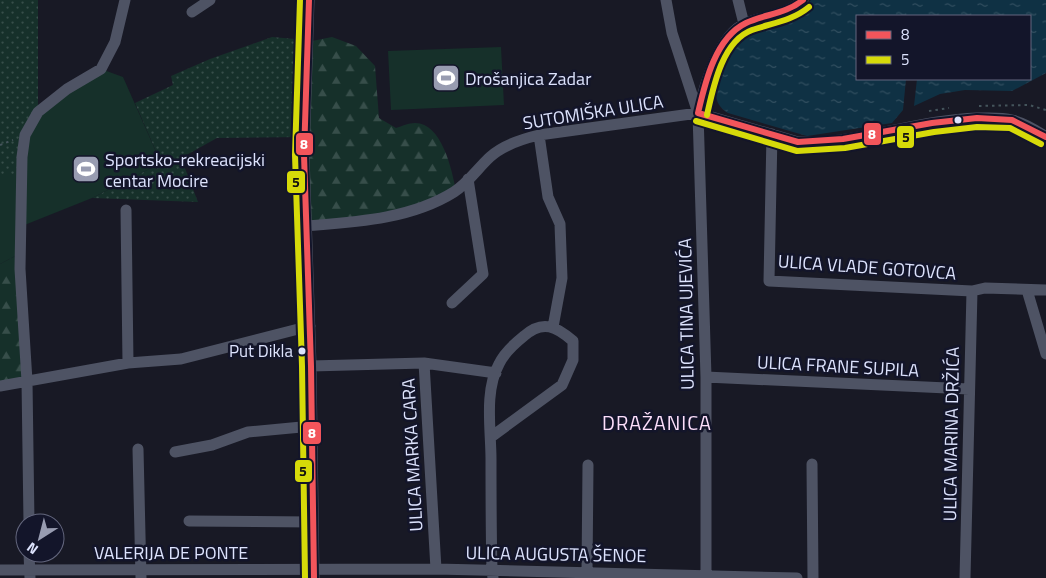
<svg xmlns="http://www.w3.org/2000/svg" width="1046" height="578" viewBox="0 0 1046 578" font-family="'Titillium Web',sans-serif">
<style>
.grass{fill:url(#grass-dots)}
.forest{fill:url(#forest-firs)}
.park{fill:#16302a}
.water{fill:url(#water-ripples)}
.lines{fill:none;stroke-linecap:round;stroke-linejoin:round}
.path{stroke:#44545b;stroke-width:2;stroke-dasharray:2.5 4;stroke-linecap:butt}
.minor{stroke:#4e5364;stroke-width:11}
.bus-1-casing{stroke:#13152a;stroke-width:10}
.bus-2-casing{stroke:#13152a;stroke-width:10}
.bus-1{stroke:#f2555b;stroke-width:6}
.bus-2{stroke:#d6da09;stroke-width:6}
.bus-dot{fill:#dde3fd;stroke:#13152a;stroke-width:2}
.labels{text-anchor:middle;dominant-baseline:central;stroke-width:5;stroke-linejoin:round;paint-order:stroke}
.bus-label{font-size:17px;fill:#dde3fd;stroke:#13152a;text-anchor:end}
.poi-label{font-size:18px;fill:#dde3fd;stroke:#13152a;text-anchor:start}
.street-label{font-size:18px;fill:#dde3fd;stroke:#13152a}
.quarter-label{font-size:20px;letter-spacing:1px;fill:#fddffb;stroke:#13152a}
.line-badge{stroke:#13152a;stroke-width:2}
.badge-label{font-size:14px;text-anchor:middle;font-weight:bold;fill:#fff}
.pale-badge-label{font-size:14px;text-anchor:middle;font-weight:bold;fill:#111}
</style>
<defs>
<pattern id="grass-dots" width="8" height="8" patternUnits="userSpaceOnUse" patternTransform="scale(1.25)"><rect width="8" height="8" fill="#16302a"/><path d="M2 2h.1M6 6h.1" fill="none" stroke="#374e4a" stroke-width="1.8" stroke-linecap="round"/></pattern>
<pattern id="forest-firs" width="22" height="20" patternUnits="userSpaceOnUse" patternTransform="scale(1.25)"><rect width="22" height="20" fill="#16302a"/><path d="M5 1l3.5 6h-7zM16 11l3.5 6h-7z" fill="#374e4a"/></pattern>
<pattern id="water-ripples" width="26" height="14" patternUnits="userSpaceOnUse" patternTransform="scale(1.25)"><rect width="26" height="14" fill="#0f3144"/><path d="M2 4q2-2 4 0t4 0M15 11q2-2 4 0t4 0" fill="none" stroke="#324f60"/></pattern>
</defs>
<rect width="100%" height="100%" fill="#181925"/>
<path class="grass" d="M 0,0 L 38,0 L 38,112 L 23,176 L 0,176 Z
M 272,37 L 307,40 L 304,137 L 217,138 L 181,158 L 198,202 L 92,198 L 161,163 L 135,103 L 173,85 L 171,76 L 210,59 Z"/>
<path class="forest" d="M 332,37 L 356,46 L 375,66 L 379,118 L 396,128 C 402,126 409,123 415,123 C 442,123 452,170 456,191 L 422,208 L 306,226 L 307,42 Z
M 21,253 L 27,381 L 0,386 L 0,264 Z"/>
<path class="park" d="M 501,47 L 504,105 L 391,110 L 388,51 Z
M 101,69 L 123,77 L 161,163 L 92,198 L 22,226 L 21,253 L 0,264 L 0,176 L 23,176 L 22,157 L 38,112 Z"/>
<path class="water" d="M 811,0 L 1046,0 L 1046,73 L 1012,91 L 965,90 L 940,94 L 914,106 L 917,79 L 1030,79 L 1030,16 L 857,16 L 857,79 L 906,79 L 903,110 L 892,123 L 807,136 L 728,113 C 715,105 714,95 719,81 C 724,67 727,49 737,38 C 757,17 792,23 811,0 Z"/>
<g class="lines">
<path class="path" d="M 979,106 L 1029,105 L 1046,110
M 929,111 L 949,108
M 0,145 L 13,140"/>
<path class="minor" d="M 309,0 L 304,155 L 311,366 L 314,578
M 666,0 L 672,33 L 698,113
M 738,0 L 744,24
M 192,12 L 210,0
M 772,134 L 769,281 L 972,291 L 985,288 L 1046,290
M 539,135 L 548,197 L 560,224 L 562,278 L 553,327
M 126,210 L 128,363
M 306,226 C 356,222 411,219 454,192 C 468,183 478,168 490,157 C 503,145 522,139 539,135 L 698,113 L 798,142 C 859,144 917,120 977,118 C 989,118 1001,117 1012,120 C 1024,123 1036,130 1046,137
M 1027,290 L 1046,354
M 452,303 L 483,274 L 468,179
M 424,363 L 496,373
M 311,366 L 424,363 L 436,569
M 706,377 L 969,389
M 0,386 L 128,363 L 181,359 L 310,326
M 491,437 L 562,385 L 573,360 L 573,341 C 557,327 543,319 524,336 C 514,344 504,353 499,364 C 484,391 491,430 491,459 C 491,496 491,533 492,570 L 493,578
M 138,449 L 141,578
M 175,452 L 212,445 L 248,432 L 312,426
M 812,464 L 813,578
M 189,521 L 313,522
M 29,523 L 27,381 L 20,269 L 22,157 L 25,135 L 38,112 L 67,89 L 101,69 L 115,42 L 125,0
M 29,553 L 30,578
M 0,570 L 436,569 L 797,578
M 587,572 L 588,465
M 706,578 L 706,377 L 698,113 C 704,86 719,34 746,23 C 765,16 789,14 803,0
M 965,578 L 972,291"/>
<g class="bus-1-casing">
<path id="bus-1" d="M 309,0 L 304,155 L 311,366 L 314,578
M 698,113 L 798,142 L 843,139 L 932,123 L 977,118 L 1012,120 L 1046,137
M 698,113 C 705,83 715,38 746,23 C 765,14 786,14 803,0"/>
</g>
<g class="bus-2-casing">
<path id="bus-2" d="M 300,0 L 295,155 L 302,366 L 305,578
M 707,115 C 713,88 722,41 752,30 C 772,23 792,21 809,7
M 696,121 L 797,151 L 845,148 L 934,132 L 977,127 L 1010,128 L 1041,144"/>
</g>
<use href="#bus-1" class="bus-1"/>
<use href="#bus-2" class="bus-2"/>
</g>
<defs>
<g id="stadium-square" transform="scale(1.4375)"><rect x="-9" y="-9" width="18" height="18" rx="4" fill="#989cb1" stroke="#13152a"/><path d="M0-5a6.5 5 0 1 0 0 10a6.5 5 0 1 0 0-10ZM-3.5-1.8h7v3.6h-7Z" fill="#fff"/></g>
</defs>
<g fill-rule="evenodd">
<use href="#stadium-square" x="446" y="78"/>
<use href="#stadium-square" x="86" y="169"/>
</g>
<g class="bus-dot">
<circle cx="958" cy="120" r="4.5"/>
<circle cx="302" cy="351" r="4.5"/>
</g>
<g class="labels">
<g class="bus-label">
<text x="293" y="351">Put Dikla</text>
</g>
<g class="poi-label">
<text x="465" y="78">Drošanjica Zadar</text>
<text x="105" y="159">Sportsko-rekreacijski<tspan x="105" dy="21">centar Mocire</tspan></text>
</g>
<g class="street-label">
<text transform="translate(593 112) rotate(-9)">SUTOMIŠKA ULICA</text>
<text transform="translate(867 267) rotate(4)">ULICA VLADE GOTOVCA</text>
<text transform="translate(686 314) rotate(-91)">ULICA TINA UJEVIĆA</text>
<text transform="translate(838 366) rotate(3)">ULICA FRANE SUPILA</text>
<text transform="translate(951 434) rotate(-89)">ULICA MARINA DRŽIĆA</text>
<text transform="translate(412 455) rotate(-93)">ULICA MARKA CARA</text>
<text x="171" y="552">VALERIJA DE PONTE</text>
<text transform="translate(556 554) rotate(1)">ULICA AUGUSTA ŠENOE</text>
</g>
<g class="quarter-label">
<text x="657" y="422">DRAŽANICA</text>
</g>
</g>
<g class="line-badge">
<rect x="863" y="122" width="19" height="24" rx="5" fill="#f2555b"/>
<rect x="896" y="125" width="19" height="24" rx="5" fill="#d6da09"/>
<rect x="295" y="132" width="19" height="24" rx="5" fill="#f2555b"/>
<rect x="286" y="170" width="20" height="24" rx="5" fill="#d6da09"/>
<rect x="302" y="421" width="20" height="24" rx="5" fill="#f2555b"/>
<rect x="294" y="459" width="19" height="24" rx="5" fill="#d6da09"/>
</g>
<g class="badge-label">
<text x="872" y="139">8</text>
<text x="304" y="149">8</text>
<text x="312" y="438">8</text>
</g>
<g class="pale-badge-label">
<text x="906" y="142">5</text>
<text x="296" y="187">5</text>
<text x="303" y="476">5</text>
</g>
<rect x="856" y="15" width="175" height="65" fill="#13152a" stroke="#64677e"/>
<rect x="866" y="31" width="25" height="8" fill="#f2555b" stroke="#64677e"/>
<text x="901" y="40" font-size="15" fill="#dde3fd">8</text>
<rect x="866" y="56" width="25" height="8" fill="#d6da09" stroke="#64677e"/>
<text x="901" y="65" font-size="15" fill="#dde3fd">5</text>
<g transform="translate(40 538) rotate(216)"><circle r="24" fill="#13152a" stroke="#64677e"/>
<path d="M0-4L9 19L0 12L-9 19Z" fill="#989cb1"/>
<text y="-8" font-size="14" font-weight="bold" text-anchor="middle" fill="#dde3fd">N</text>
</g>
</svg>
